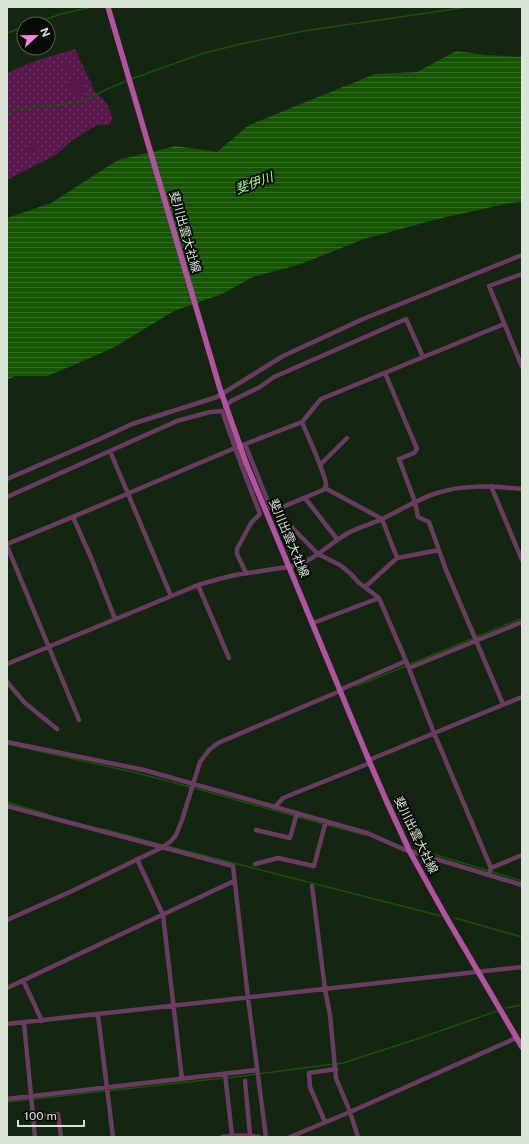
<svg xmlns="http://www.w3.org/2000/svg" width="529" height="1144" viewBox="0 0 529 1144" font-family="'Public Sans','Noto Sans JP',sans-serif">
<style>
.grass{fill:url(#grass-dots)}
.park{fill:#58174d}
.water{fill:url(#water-rules)}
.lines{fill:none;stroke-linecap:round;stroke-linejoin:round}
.stream{stroke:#155503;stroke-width:1.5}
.minor{stroke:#6b3c61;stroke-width:4.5}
.major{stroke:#b352a1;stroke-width:5.5}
.major-bridge{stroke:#b352a1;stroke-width:5.5}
.labels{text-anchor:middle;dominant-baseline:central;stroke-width:4;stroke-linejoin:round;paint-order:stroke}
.street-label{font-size:12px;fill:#d9e4d7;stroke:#060c05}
.water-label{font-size:13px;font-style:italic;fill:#a6fb96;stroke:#060c05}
</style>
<defs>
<pattern id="grass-dots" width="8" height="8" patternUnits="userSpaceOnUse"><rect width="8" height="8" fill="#58174d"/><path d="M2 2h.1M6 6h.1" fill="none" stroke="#6f3966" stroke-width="1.8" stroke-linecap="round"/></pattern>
<pattern id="water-rules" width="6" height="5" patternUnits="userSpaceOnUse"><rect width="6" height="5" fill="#155503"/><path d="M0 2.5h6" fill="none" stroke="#366d27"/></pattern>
</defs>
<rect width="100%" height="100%" fill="#142511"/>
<path class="grass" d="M 75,49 L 95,92 L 106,102 L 113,118 L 109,125 L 97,125 L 70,142 L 57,154 L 7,180 L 7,73 L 35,61 Z"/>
<path class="park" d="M63 67a5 5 0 1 1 10 0a5 5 0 1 1-10 0Z
M69 86a8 8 0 1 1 16 0a8 8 0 1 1-16 0Z
M 33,142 L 36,143 L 38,145 L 38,150 C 35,153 33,154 28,153 L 27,149 L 28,144 Z"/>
<path class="water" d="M 456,51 L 486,55 L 522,57 L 522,202 L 510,203 L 438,219 L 364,239 L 301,264 L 253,277 L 222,294 L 174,311 L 113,348 L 48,376 L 15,376 L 7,380 L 7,218 L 51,203 L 118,160 L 176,146 L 217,152 L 249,125 L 375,74 L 417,72 Z"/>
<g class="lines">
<path class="stream" d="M 32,24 L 61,14 L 92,7
M 7,33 L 24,27
M 131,79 L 204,53 L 241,44 L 304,31 L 468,7
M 7,114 L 20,108 L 77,103 L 87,99 L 107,89 L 127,81
M 357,686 L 522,618
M 7,744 L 137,773 L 190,787
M 194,788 L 294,816
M 7,802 L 47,814
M 298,817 L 323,824
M 327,825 L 365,835
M 103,829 L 163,845
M 167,846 L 441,916
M 417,849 L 522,881
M 455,918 L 522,937
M 506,1008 L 522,1005
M 337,1064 L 343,1063 L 420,1038 L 497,1011
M 228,1078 L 333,1064
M 7,1102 L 224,1078"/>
<path class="minor" d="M 522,274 L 489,286 L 522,367
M 385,373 L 417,449 L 414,453 L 399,459 L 415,502 L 418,517 L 429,522 L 446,570 L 503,704
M 225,407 L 231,401 L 260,387 L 274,377 L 406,319 L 423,357
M 302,422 L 321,399 L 504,324
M 110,451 L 171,596
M 320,465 L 347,438
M 7,479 L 100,439 L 132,424 L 217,397 L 283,356 L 363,319 L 522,255
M 491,486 L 522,560
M 325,488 L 382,519 L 397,558
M 7,497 L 177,421 L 210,412 L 222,411 L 242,467 L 260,514 L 251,523 L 237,549 L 237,554 L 246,573
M 305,498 L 337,539
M 275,510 L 318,554 L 340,565 L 351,574 L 358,582 L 379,598 L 406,661 L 434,733 L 491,868 L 489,875
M 73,517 L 92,560 L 115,619
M 7,544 C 84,513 159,480 235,448 L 302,422 C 306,432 327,478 326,485 C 326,487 325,489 323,490 L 275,510 L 271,509 L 245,444
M 7,546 L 79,720
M 198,585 L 229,658
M 365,587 L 397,558 L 439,550
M 313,623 L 379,598
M 7,664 L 198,585 L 219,579 L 235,575 L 294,566 C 315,560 329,544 348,533 C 359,527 371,524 382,519 C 399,511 416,500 434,494 C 463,484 492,486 522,489
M 409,668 L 522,622
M 7,682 L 25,703 L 57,729
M 7,742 L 144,770 L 367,833 L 403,849 L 522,885
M 369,760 L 522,697
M 7,806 L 233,866 L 248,998 L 266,1137
M 275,807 L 283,798 L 370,763
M 256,830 L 290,838 L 297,813
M 137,859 L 163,915 L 182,1079
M 255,864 L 278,858 L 314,866 L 326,821
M 491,868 L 522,855
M 312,886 L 325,989 L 330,1015 L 336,1078 L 350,1112 L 358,1137
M 7,920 L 72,891 L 163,847 L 171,841 L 176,835 L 182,820 L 200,762 L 209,750 L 218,743 L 340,691 L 344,688 L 406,661
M 23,980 L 42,1021
M 7,988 L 234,881
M 98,1015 L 113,1137
M 24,1023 L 35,1137
M 7,1024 L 522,967
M 225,1074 L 232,1135
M 245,1081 L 250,1135
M 7,1099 L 257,1070
M 33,1116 L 58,1114 L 61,1137
M 325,1122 L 310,1087 L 309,1073 L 336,1069
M 222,1137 C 235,1135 247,1135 259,1137
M 290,1137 L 350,1112 L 516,1038"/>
<path class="major" d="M 246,463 L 370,763 L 386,800 L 410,852 L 445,915 L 522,1047"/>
<path class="major-bridge" d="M 108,7 L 220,389 L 246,463"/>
</g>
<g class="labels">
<g class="street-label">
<text transform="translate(185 232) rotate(74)">斐川出雲大社線</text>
<text transform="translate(289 538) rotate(67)">斐川出雲大社線</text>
<text transform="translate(416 835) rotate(64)">斐川出雲大社線</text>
</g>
<g class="water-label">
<text transform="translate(254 183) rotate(-20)">斐伊川</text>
</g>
</g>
<rect width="529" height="1144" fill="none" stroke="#d9e4d7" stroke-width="16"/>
<g transform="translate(36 36) rotate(68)"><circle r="19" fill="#060c05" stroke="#5a6259"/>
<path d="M0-3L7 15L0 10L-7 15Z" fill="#fc86e4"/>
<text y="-6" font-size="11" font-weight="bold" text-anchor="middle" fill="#d9e4d7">N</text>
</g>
<path d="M18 1120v6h66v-6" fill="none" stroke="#d9e4d7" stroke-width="2"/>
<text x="24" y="1120" font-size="12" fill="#d9e4d7" stroke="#060c05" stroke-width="3" paint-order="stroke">100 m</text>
</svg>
